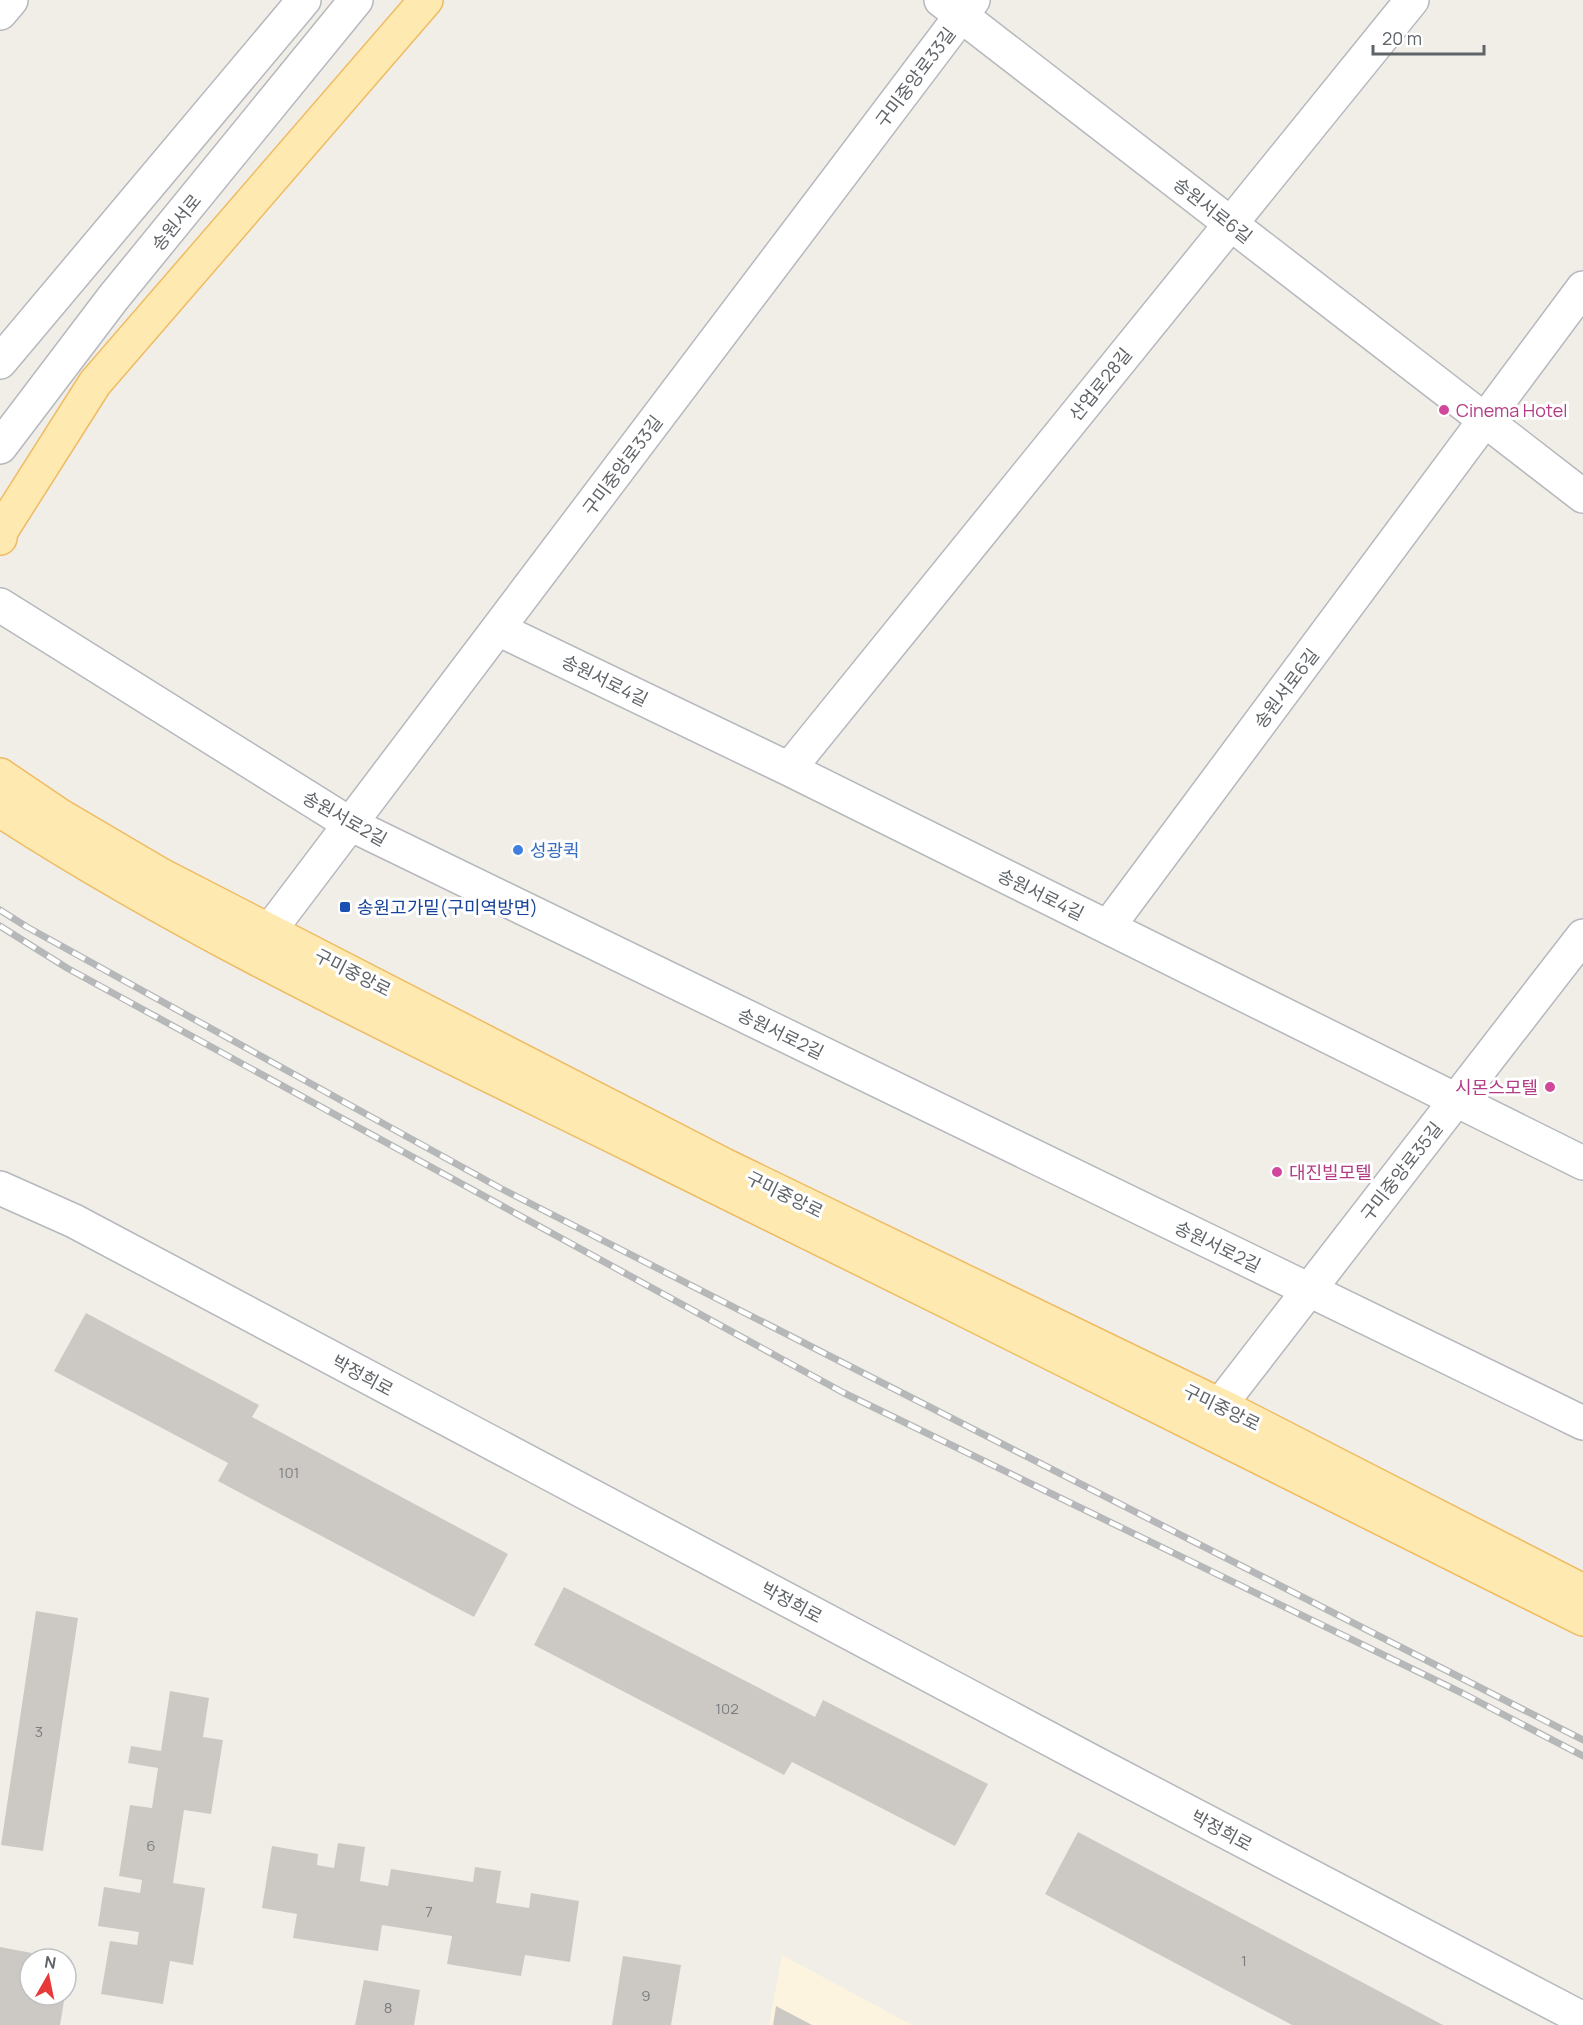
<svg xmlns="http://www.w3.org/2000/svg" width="1583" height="2025" viewBox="0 0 1583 2025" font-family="Manrope,'Noto Sans KR',sans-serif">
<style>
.commercial{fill:#fdf4e0}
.building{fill:#ccc9c5}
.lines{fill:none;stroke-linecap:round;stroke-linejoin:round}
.minor-casing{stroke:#b5b8bc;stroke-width:36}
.major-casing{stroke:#efbb62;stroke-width:36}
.minor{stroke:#fff;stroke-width:33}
.major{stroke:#feeab0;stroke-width:33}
.rail-casing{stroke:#b6b7b8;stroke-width:7}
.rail{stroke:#fff;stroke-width:4.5;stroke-dasharray:14;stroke-linecap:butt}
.hotel-dot{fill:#d1479c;stroke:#fff;stroke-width:2}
.shop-dot{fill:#3f7fe0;stroke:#fff;stroke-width:2}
.transit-dot{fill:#1a4fb4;stroke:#fff;stroke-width:2}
.labels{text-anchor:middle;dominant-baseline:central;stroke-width:6;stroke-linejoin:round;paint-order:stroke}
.number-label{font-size:15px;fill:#7a7d7f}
.street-label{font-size:18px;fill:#5f6468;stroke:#fff}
.hotel-label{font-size:18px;fill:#b23c85;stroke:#fff;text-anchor:start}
.shop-label{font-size:18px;fill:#366cbe;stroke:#fff;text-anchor:start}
.transit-label{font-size:18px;fill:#164399;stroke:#fff;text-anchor:start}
</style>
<rect width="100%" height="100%" fill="#f1eee8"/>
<path class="commercial" d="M 782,1955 L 912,2025 L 769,2025 Z"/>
<path class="building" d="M 86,1313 L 259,1405 L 252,1417 L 508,1554 L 474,1617 L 218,1481 L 228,1463 L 54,1371 Z
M 564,1587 L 815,1717 L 823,1700 L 988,1784 L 955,1846 L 792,1762 L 784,1775 L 534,1645 Z
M 36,1611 L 78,1618 L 43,1851 L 1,1845 Z
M 170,1691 L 209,1698 L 203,1737 L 223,1740 L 211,1814 L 184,1810 L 173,1883 L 205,1888 L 193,1965 L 170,1961 L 163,2004 L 101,1994 L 110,1941 L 137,1945 L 139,1932 L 98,1926 L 104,1887 L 140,1893 L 142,1880 L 119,1876 L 130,1805 L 152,1808 L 158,1768 L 128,1763 L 131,1746 L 161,1751 Z
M 1078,1832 L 1443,2025 L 1292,2025 L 1045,1894 Z
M 338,1843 L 365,1847 L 360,1881 L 388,1886 L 391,1869 L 473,1882 L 475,1867 L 501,1871 L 496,1903 L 529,1908 L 531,1893 L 579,1901 L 570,1962 L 525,1955 L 521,1976 L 447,1964 L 452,1936 L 382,1925 L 378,1951 L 293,1938 L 297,1914 L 262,1908 L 272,1846 L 318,1854 L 317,1865 L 334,1868 Z
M 0,1947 L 58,1958 L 30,1959 L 30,1995 L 65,1995 L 60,2025 L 0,2025 Z
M 623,1956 L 681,1965 L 671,2025 L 612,2025 Z
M 66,1959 L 72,1960 L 67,1985 L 66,1985 Z
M 364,1980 L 420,1990 L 414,2025 L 355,2025 Z
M 776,2006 L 812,2025 L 773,2025 Z"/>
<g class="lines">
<g class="minor-casing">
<path id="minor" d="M 941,0 L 1583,496
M 0,13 L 11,0
M 0,362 L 304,0
M 0,447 L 113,298 L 356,0
M 0,605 L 350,824 L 1583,1423
M 498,629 L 789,769 L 1583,1163
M 789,769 L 1412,0
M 1108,927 L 1583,288
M 270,930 L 973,0
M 0,1188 L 74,1221 L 1089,1760 L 1583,2019
M 1220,1405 L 1583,936"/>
</g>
<g class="major-casing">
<path id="major" d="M 0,538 L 1,531 L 95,383 L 426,0
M 0,775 L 59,815 L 161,875 L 724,1165 L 1220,1405 L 1583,1591
M 0,810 C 202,941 423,1042 639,1149 C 954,1305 1270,1460 1583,1619"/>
</g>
<use href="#minor" class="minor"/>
<use href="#major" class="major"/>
<g class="rail-casing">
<path id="rail" d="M 0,910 L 27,927 L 500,1188 L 1583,1740
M 0,926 L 67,968 L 844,1393 L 1462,1693 L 1583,1756"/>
</g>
<use href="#rail" class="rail"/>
</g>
<g class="hotel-dot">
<circle cx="1444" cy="410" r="6"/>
<circle cx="1550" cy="1087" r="6"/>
<circle cx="1277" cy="1172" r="6"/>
</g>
<circle class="shop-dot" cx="518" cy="850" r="6"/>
<rect class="transit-dot" x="339" y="901" width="12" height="12" rx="3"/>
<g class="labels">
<g class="number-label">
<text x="289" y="1472">101</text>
<text x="727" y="1708">102</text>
<text x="39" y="1731">3</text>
<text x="151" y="1845">6</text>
<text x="429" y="1911">7</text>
<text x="1244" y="1960">1</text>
<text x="646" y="1995">9</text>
<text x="388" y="2007">8</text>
</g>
<g class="street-label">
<text transform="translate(915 77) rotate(-53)">구미중앙로33길</text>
<text transform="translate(1213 210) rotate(38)">송원서로6길</text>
<text transform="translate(176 222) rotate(-51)">송원서로</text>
<text transform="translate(1100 384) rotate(-51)">산업로28길</text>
<text transform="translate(622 465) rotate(-53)">구미중앙로33길</text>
<text transform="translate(605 680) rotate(26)">송원서로4길</text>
<text transform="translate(1286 688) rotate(-53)">송원서로6길</text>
<text transform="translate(345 818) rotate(29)">송원서로2길</text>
<text transform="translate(1041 894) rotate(26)">송원서로4길</text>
<text transform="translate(353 972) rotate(27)">구미중앙로</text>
<text transform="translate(781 1033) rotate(26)">송원서로2길</text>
<text transform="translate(1401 1171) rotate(-52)">구미중앙로35길</text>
<text transform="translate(785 1194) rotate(26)">구미중앙로</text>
<text transform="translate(1218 1246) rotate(26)">송원서로2길</text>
<text transform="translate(363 1375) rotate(28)">박정희로</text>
<text transform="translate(1222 1407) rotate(26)">구미중앙로</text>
<text transform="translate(792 1602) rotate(28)">박정희로</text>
<text transform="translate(1222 1830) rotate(28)">박정희로</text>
</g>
<g class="hotel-label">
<text x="1456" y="410">Cinema Hotel</text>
<text x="1538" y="1087" text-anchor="end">시몬스모텔</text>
<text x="1289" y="1172">대진빌모텔</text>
</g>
<g class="shop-label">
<text x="530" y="850">성광퀵</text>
</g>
<g class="transit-label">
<text x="357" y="907">송원고가밑(구미역방면)</text>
</g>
</g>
<g transform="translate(48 1977) rotate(9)"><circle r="28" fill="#ffffff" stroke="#bfc1c3" stroke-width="1.5"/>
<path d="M0-4.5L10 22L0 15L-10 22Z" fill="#e7383a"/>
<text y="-9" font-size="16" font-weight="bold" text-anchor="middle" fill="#5f6468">N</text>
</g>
<path d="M1373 45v9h111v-9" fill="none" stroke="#5f6468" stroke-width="3"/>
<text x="1382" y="45" font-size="18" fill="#5f6468" stroke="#ffffff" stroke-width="4.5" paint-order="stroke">20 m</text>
</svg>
